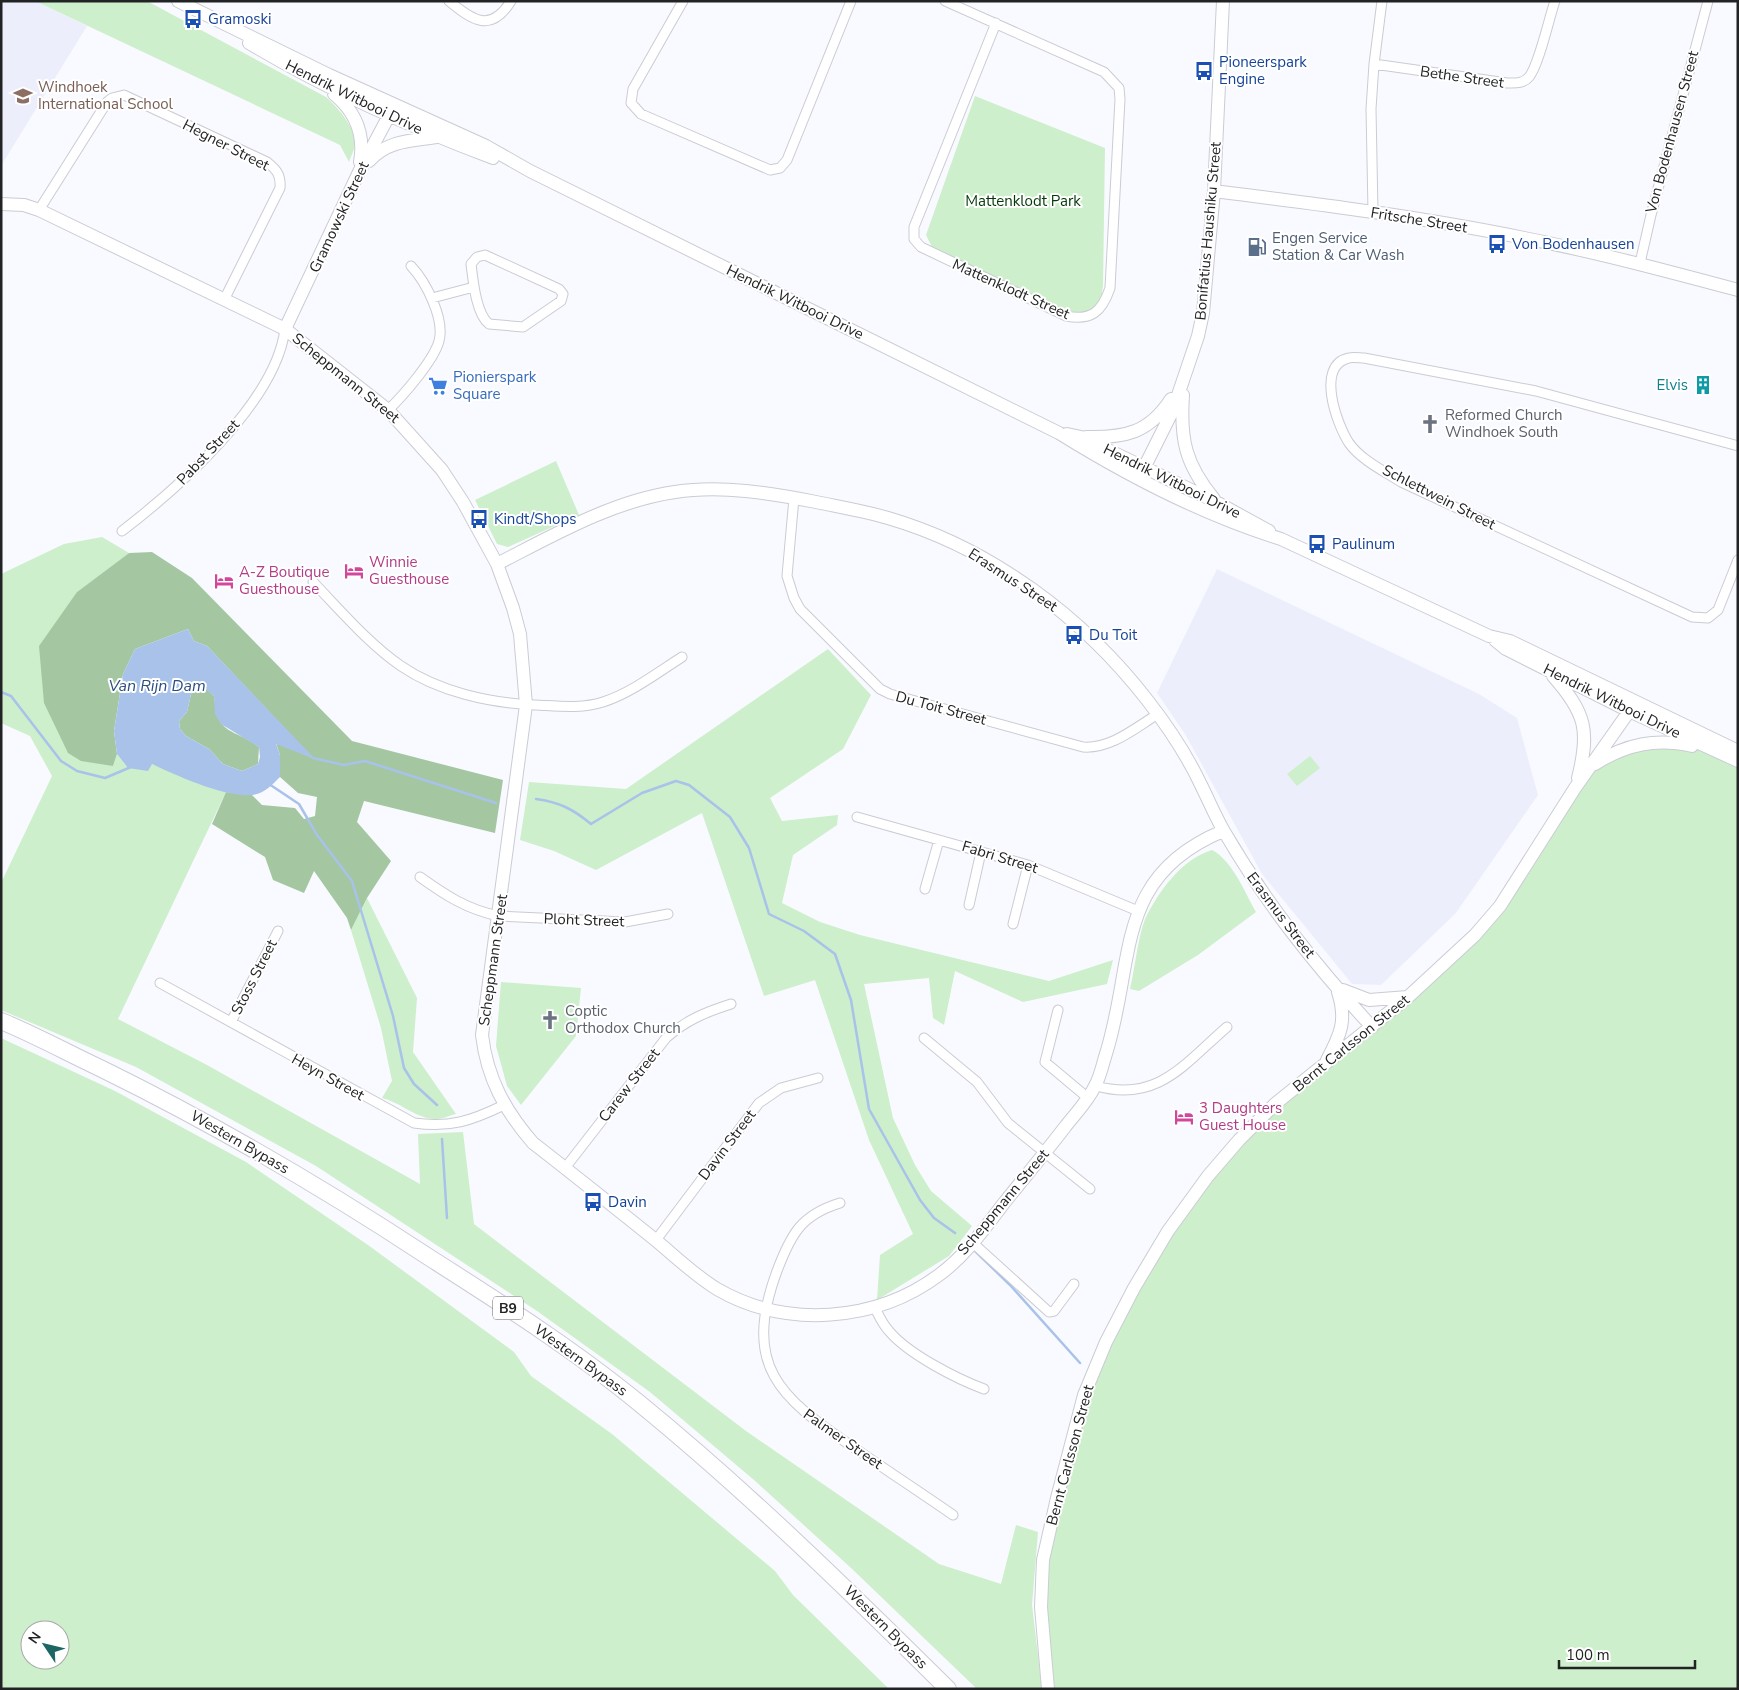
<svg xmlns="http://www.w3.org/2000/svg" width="1739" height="1690" viewBox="0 0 1739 1690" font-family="'Nunito Sans',sans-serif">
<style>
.built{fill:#eceffb}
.green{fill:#cdefcb;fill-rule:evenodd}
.forest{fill:#a4c7a2}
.water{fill:#a8c2ea;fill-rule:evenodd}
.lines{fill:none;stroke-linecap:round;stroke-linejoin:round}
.stream{stroke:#a8c2ea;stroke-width:2.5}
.street-casing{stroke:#caccd4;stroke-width:11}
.secondary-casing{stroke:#caccd4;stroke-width:14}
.highway-casing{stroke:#caccd4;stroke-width:18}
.street{stroke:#fff;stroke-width:9}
.secondary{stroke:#fff;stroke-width:12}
.highway{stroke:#fff;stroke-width:16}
.labels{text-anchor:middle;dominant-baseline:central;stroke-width:4;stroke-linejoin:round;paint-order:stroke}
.shield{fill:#fff;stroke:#646566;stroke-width:1}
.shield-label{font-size:14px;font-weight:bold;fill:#222325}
.transit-label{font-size:15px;fill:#164399;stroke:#fff;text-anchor:start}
.street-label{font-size:15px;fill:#222325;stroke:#fff}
.education-label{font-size:15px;fill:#785e54;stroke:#fff;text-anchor:start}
.park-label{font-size:15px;fill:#033807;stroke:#fff}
.service-label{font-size:15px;fill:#4e5e75;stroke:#fff;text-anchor:start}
.shop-label{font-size:15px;fill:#366cbe;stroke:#fff;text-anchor:start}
.culture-label{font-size:15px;fill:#0d838f;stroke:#fff;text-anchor:end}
.worship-label{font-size:15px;fill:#5b616d;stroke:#fff;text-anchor:start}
.hotel-label{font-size:15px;fill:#b23c85;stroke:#fff;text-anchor:start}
.water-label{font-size:16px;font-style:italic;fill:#2c4e80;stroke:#fff}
</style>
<rect width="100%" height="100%" fill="#f9faff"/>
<path class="built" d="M 1,1 L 35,1 L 87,26 L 1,166 Z
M 1217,569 L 1479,694 L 1517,718 L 1538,795 L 1456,913 L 1381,985 L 1352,984 L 1262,874 L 1185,734 L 1157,693 Z"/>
<path class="green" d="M 35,1 L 147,1 L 326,97 C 339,109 353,124 355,143 C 355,149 351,156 349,162 L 340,145 Z
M 975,96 L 1105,148 L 1103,285 L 1100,309 L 1078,314 L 1070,313 L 932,247 L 926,235 Z
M 556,461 L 579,515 L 508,547 L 497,544 L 475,500 Z
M 102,537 L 129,553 L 77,592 L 113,766 L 117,754 L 128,768 L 152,764 L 226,792 L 118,1019 L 207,1065 L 420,1184 L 418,1134 L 463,1132 L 474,1224 L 746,1431 L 939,1564 L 1001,1584 L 1016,1525 L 1038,1532 L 1032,1605 L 1042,1689 L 977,1689 L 850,1567 L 754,1480 L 650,1392 L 537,1311 L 316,1166 L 136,1067 L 1,1010 L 1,883 L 52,776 L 30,736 L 1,723 L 1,574 L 64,544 Z
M 828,649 L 871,695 L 843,749 L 770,798 L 782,821 L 838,815 L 837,825 L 793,855 L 782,903 L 820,922 L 860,935 L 1049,981 L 1113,960 L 1107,984 L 1023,1002 L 955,971 L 944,1025 L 933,1018 L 929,978 L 864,984 L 893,1118 L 915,1165 L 931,1191 L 972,1226 L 949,1256 L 877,1300 L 880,1255 L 913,1234 L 869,1140 L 815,980 L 764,996 L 702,813 L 596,870 L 554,851 L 520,840 L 529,782 L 626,789 Z
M 1674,742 L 1738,761 L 1738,1689 L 1048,1689 L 1041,1583 L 1084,1395 L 1134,1288 L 1239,1140 L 1475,935 L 1602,759 Z
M 1310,756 L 1320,768 L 1297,786 L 1287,774 Z
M 1212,850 C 1233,861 1245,893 1256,912 L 1198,955 L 1139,991 L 1130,989 C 1135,969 1138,935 1146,917 C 1159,891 1182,859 1212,850 Z
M 367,898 L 417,998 L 413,1052 L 456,1114 C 450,1115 443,1119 437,1119 C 418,1120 400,1102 382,1098 L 392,1081 L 381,1028 L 351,930 Z
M 501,982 L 581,988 L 576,1036 L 521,1105 L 507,1086 L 496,1046 Z
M 1,1038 L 115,1091 L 246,1162 L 368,1245 L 514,1352 L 531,1376 L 612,1434 L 775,1571 L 793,1595 L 889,1689 L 1,1689 ZM 30,1630 L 60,1630 L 60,1660 L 30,1660 Z"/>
<path class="forest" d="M 152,552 L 192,578 L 352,741 L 503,780 L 495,833 L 364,801 L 357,822 L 391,861 L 367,898 L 351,930 L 347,918 L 314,871 L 304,893 L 273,880 L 265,857 L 212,824 L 226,792 L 252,795 L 262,805 L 295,808 L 304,819 L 315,816 L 317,797 L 298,793 L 280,777 L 280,755 L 276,743 L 313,758 L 207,646 L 194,641 L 188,629 L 135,649 L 123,674 L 114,731 L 117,754 L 113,766 L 81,761 L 68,753 L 44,703 L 39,646 L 77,592 L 129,553 Z
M 203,686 L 214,696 C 219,738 231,726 259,747 L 258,764 L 242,771 L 223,764 L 209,749 L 186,736 L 180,729 L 179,721 L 187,712 L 191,694 Z"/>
<path class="water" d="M 188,629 L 194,641 L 207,646 L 315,759 L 276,744 L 280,755 L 280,777 C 272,785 264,794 252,795 C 223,797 178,776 152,764 L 148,771 L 128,768 L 117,754 L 114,731 L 123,674 L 135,649 ZM 202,686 L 214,696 L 215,714 L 221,724 L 259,747 L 260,757 L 258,764 L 242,771 L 223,764 L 209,749 L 186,736 L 180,729 L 179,721 L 187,712 L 191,694 Z"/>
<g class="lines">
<path class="stream" d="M 1,692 L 11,696 L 61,761 L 77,771 L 105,778 L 131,767
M 313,758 L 344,765 L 365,761 L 496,803
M 269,784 L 299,804 L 317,835 L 352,881 L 393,1016 L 404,1068 L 414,1084 L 437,1105
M 536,799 C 559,802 573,809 591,824 L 642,793 L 676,781 L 689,785 L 730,817 L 749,848 L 769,914 L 804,931 L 835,954 L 851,1000 L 869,1109 L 920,1200 L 934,1218 L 955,1233
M 442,1139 L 447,1218
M 975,1251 L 1010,1285 L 1080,1363"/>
<g class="street-casing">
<path id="street" d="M 449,1 C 473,21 491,33 511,1
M 683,1 L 633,89 L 631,103 L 641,114 L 770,170 L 780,168 L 787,160 L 851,1
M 945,1 L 1104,72 L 1119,88 L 1120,99 L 1110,288 C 1102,312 1091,321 1066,316 L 921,247 L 914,239 L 914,227 L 996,23
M 1374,64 L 1507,83 C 1515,83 1523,84 1529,77 C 1539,65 1549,18 1555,1
M 39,210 L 107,102 L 112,98 L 124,95 L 267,162 C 277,170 281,175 280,188 L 224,300
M 1373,212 L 1371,109 L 1374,64 L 1382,1
M 485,255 L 559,289 L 563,294 L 561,301 L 523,327 L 489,324 C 476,314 473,280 471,264 L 477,257 Z
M 1640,263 L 1651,215 L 1708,1
M 432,298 L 474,287
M 388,410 C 403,396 434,360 439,341 C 445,319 426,282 411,266
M 1738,446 L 1536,391 L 1364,358 C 1360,358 1353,357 1349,358 C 1315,365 1337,425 1349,443 C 1361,460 1384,471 1401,482 L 1692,617 L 1708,618 L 1718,610 L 1738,560
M 794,498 L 787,576 L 794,598 L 800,609 L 880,689 L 890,694 L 1083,747 C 1111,749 1135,728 1158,714
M 122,531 C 178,488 276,402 285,329
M 313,582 C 341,611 368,643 401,666 C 439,692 490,703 535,705 C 558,706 581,709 603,702 C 631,693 657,673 682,657
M 857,817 L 1028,865 L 1138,911
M 420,877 C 445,895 468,910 499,916 L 625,922 L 668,914
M 925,889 L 939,840
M 969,905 L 981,852
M 1013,924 L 1028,865
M 160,983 L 414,1123 C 450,1128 471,1121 504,1105
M 1058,1010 L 1045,1062 L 1088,1098
M 231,1022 L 278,931
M 924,1038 L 977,1082 L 1008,1123 L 1090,1189
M 1096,1086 C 1158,1103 1184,1064 1227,1027
M 565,1168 L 666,1038 C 686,1020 706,1012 731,1004
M 840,1203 C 801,1215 791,1234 777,1271 C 742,1366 779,1397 853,1447 C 886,1470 920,1492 953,1515
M 656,1240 L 759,1103 L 781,1088 L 818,1078
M 973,1243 L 1049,1312 L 1054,1311 L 1074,1284
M 875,1308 C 879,1316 883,1325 889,1331 C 908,1354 957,1379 984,1389"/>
</g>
<g class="secondary-casing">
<path id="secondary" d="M 178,1 L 329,75 L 486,146 L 530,171 L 1059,433 C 1128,476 1204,515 1281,539 L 1489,636 L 1510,641 L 1738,751
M 249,43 C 326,89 408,126 493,158
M 334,94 C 356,112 365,134 360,162
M 369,161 C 388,140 411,141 437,137
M 1214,191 C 1318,204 1422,217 1524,238 C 1596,252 1667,271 1738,290
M 1,204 L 24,205 L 39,210 L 285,329 L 388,410 L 442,470 L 463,502 L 497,564 L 513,608 L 520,634 L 526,705 L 482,1035 C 487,1078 505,1111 533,1143 C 573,1174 613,1206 653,1238 C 674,1255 694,1275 717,1289 C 786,1329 876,1322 939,1275 C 965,1256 985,1228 1004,1203 C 1024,1178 1045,1153 1065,1127 C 1075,1114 1088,1101 1095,1086 C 1100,1077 1102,1067 1105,1057 C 1136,962 1112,877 1223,831
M 285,329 L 359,172 L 393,108
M 1183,395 C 1180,439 1185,464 1214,499
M 1067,434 L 1081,437 L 1216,502 L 1269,531
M 1086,437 C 1125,438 1149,433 1171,399
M 1139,478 L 1173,410 L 1198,336 L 1203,313 L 1214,191 L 1223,1
M 497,564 C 552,536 612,501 675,492 C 721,485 771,493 816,502 C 840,507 864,511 888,518 C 991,548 1083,617 1148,701 C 1169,728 1188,757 1202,787 C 1210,803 1216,818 1225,833 C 1267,905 1316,966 1372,1027
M 1495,640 L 1506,649 L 1629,711 L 1738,761
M 1553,676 C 1586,713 1590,731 1578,778
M 1595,764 C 1626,744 1656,738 1692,746
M 1343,990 L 1369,1000 L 1408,997
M 1327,1060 C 1341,1034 1347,1020 1338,992
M 1048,1689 L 1041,1607 L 1043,1560 L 1057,1498 L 1084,1395 L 1106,1342 L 1134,1288 L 1168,1231 L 1208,1176 L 1239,1140 L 1275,1104 L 1408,997 L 1475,935 L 1500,906 L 1575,788 L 1635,703"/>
</g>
<g class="highway-casing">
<path id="highway" d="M 1,1021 C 35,1035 68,1053 102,1069 C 214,1124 322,1187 427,1256 C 499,1302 572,1348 639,1403 C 748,1492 848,1590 948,1689"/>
</g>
<use href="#street" class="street"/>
<use href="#secondary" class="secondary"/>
<use href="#highway" class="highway"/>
</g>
<defs>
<g id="bus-bare" transform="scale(1.5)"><path d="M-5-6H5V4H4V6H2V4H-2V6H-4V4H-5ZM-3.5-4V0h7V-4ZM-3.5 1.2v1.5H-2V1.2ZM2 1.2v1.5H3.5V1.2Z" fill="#1a4fb4" stroke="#fff" stroke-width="2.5" paint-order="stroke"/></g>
<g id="school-bare" transform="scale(1.5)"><path d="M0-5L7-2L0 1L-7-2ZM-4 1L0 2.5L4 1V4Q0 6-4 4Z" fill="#8d6e63" stroke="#fff" stroke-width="2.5" paint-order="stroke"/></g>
<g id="fuel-bare" transform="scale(1.5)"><path d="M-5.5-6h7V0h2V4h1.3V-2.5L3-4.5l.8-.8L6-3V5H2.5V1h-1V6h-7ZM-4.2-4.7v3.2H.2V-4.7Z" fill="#5c6f8a" stroke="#fff" stroke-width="2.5" paint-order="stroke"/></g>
<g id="building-bare" transform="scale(1.5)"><path d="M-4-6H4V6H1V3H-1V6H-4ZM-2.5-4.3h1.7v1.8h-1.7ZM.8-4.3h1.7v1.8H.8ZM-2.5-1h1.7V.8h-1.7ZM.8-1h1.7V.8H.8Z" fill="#0f9aa8" stroke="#fff" stroke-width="2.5" paint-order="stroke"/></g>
<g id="supermarket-bare" transform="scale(1.5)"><path d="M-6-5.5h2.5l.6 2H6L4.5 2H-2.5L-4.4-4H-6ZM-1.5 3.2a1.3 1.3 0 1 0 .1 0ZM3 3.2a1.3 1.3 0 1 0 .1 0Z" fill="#3f7fe0" stroke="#fff" stroke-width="2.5" paint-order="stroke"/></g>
<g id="church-bare" transform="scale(1.5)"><path d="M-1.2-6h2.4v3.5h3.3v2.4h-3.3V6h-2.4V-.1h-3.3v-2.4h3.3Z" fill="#6b7280" stroke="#fff" stroke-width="2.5" paint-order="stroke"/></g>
<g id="hotel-bare" transform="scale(1.5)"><path d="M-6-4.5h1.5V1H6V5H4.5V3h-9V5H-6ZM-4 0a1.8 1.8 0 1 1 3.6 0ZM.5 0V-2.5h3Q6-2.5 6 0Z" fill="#d1479c" stroke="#fff" stroke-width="2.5" paint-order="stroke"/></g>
</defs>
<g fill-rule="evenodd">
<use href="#bus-bare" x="193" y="19"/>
<use href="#bus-bare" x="1204" y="71"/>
<use href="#school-bare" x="23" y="96"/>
<use href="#bus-bare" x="1497" y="244"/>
<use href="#fuel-bare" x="1257" y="247"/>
<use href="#building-bare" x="1703" y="385"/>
<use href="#supermarket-bare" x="438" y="386"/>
<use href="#church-bare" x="1430" y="424"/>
<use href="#bus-bare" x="479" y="519"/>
<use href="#bus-bare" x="1317" y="544"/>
<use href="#hotel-bare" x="354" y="571"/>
<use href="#hotel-bare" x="224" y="581"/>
<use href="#bus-bare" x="1074" y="635"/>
<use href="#church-bare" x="550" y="1020"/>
<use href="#hotel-bare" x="1184" y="1117"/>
<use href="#bus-bare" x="593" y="1202"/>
</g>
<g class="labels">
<rect class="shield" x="493" y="1296.5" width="30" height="23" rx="4"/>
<g class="shield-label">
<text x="508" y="1308">B9</text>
</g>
<g class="transit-label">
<text x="208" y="19">Gramoski</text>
<text x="1219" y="62">Pioneerspark<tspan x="1219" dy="17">Engine</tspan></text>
<text x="1512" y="244">Von Bodenhausen</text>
<text x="494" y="519">Kindt/Shops</text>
<text x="1332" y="544">Paulinum</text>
<text x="1089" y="635">Du Toit</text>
<text x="608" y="1202">Davin</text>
</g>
<g class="street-label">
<text transform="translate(1462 77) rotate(8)">Bethe Street</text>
<text transform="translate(354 97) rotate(26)">Hendrik Witbooi Drive</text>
<text transform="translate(1672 132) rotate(-75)">Von Bodenhausen Street</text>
<text transform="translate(226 145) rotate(27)">Hegner Street</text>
<text transform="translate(339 217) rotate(-65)">Gramowski Street</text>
<text transform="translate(1419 220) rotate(9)">Fritsche Street</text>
<text transform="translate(1208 231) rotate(-85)">Bonifatius Haushiku Street</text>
<text transform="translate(1011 289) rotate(24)">Mattenklodt Street</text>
<text transform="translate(795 302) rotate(26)">Hendrik Witbooi Drive</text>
<text transform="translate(346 378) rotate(39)">Scheppmann Street</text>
<text transform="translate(208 452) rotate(-47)">Pabst Street</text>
<text transform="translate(1172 481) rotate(26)">Hendrik Witbooi Drive</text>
<text transform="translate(1439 497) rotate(27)">Schlettwein Street</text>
<text transform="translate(1013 580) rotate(33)">Erasmus Street</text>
<text transform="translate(1612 701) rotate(26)">Hendrik Witbooi Drive</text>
<text transform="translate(941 708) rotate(15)">Du Toit Street</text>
<text transform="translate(1000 857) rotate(17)">Fabri Street</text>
<text transform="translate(1281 915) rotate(53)">Erasmus Street</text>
<text transform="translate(584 920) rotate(2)">Ploht Street</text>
<text transform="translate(493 960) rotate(-82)">Scheppmann Street</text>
<text transform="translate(254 977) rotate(-63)">Stoss Street</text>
<text transform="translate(1351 1043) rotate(-39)">Bernt Carlsson Street</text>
<text transform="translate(328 1077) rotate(29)">Heyn Street</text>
<text transform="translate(629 1085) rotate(-52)">Carew Street</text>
<text transform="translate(240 1142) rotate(30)">Western Bypass</text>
<text transform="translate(727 1145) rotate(-53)">Davin Street</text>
<text transform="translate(1003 1202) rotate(-50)">Scheppmann Street</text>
<text transform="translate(581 1360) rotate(36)">Western Bypass</text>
<text transform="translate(843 1439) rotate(35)">Palmer Street</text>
<text transform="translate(1070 1455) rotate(-75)">Bernt Carlsson Street</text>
<text transform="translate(886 1627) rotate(45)">Western Bypass</text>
</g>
<g class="education-label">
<text x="38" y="87">Windhoek<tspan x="38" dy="17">International School</tspan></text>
</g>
<g class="park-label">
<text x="1023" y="201">Mattenklodt Park</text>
</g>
<g class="service-label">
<text x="1272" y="238">Engen Service<tspan x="1272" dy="17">Station &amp; Car Wash</tspan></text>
</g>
<g class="shop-label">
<text x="453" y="377">Pionierspark<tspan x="453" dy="17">Square</tspan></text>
</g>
<g class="culture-label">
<text x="1688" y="385">Elvis</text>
</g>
<g class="worship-label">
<text x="1445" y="415">Reformed Church<tspan x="1445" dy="17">Windhoek South</tspan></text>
<text x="565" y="1011">Coptic<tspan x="565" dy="17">Orthodox Church</tspan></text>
</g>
<g class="hotel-label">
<text x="369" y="562">Winnie<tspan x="369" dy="17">Guesthouse</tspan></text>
<text x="239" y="572">A-Z Boutique<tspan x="239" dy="17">Guesthouse</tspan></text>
<text x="1199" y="1108">3 Daughters<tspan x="1199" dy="17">Guest House</tspan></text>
</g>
<g class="water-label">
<text x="157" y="686">Van Rijn Dam</text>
</g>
</g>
<rect width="1739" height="1690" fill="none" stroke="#222325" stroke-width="5"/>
<g transform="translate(45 1645) rotate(305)"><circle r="24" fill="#ffffff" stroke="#a7a7a8"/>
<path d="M0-4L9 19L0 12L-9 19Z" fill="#1b6763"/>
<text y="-8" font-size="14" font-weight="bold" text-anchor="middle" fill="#222325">N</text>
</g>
<path d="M1559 1660v8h136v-8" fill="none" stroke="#222325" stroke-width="2.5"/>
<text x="1566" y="1660" font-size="15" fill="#222325" stroke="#ffffff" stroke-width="4" paint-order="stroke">100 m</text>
</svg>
